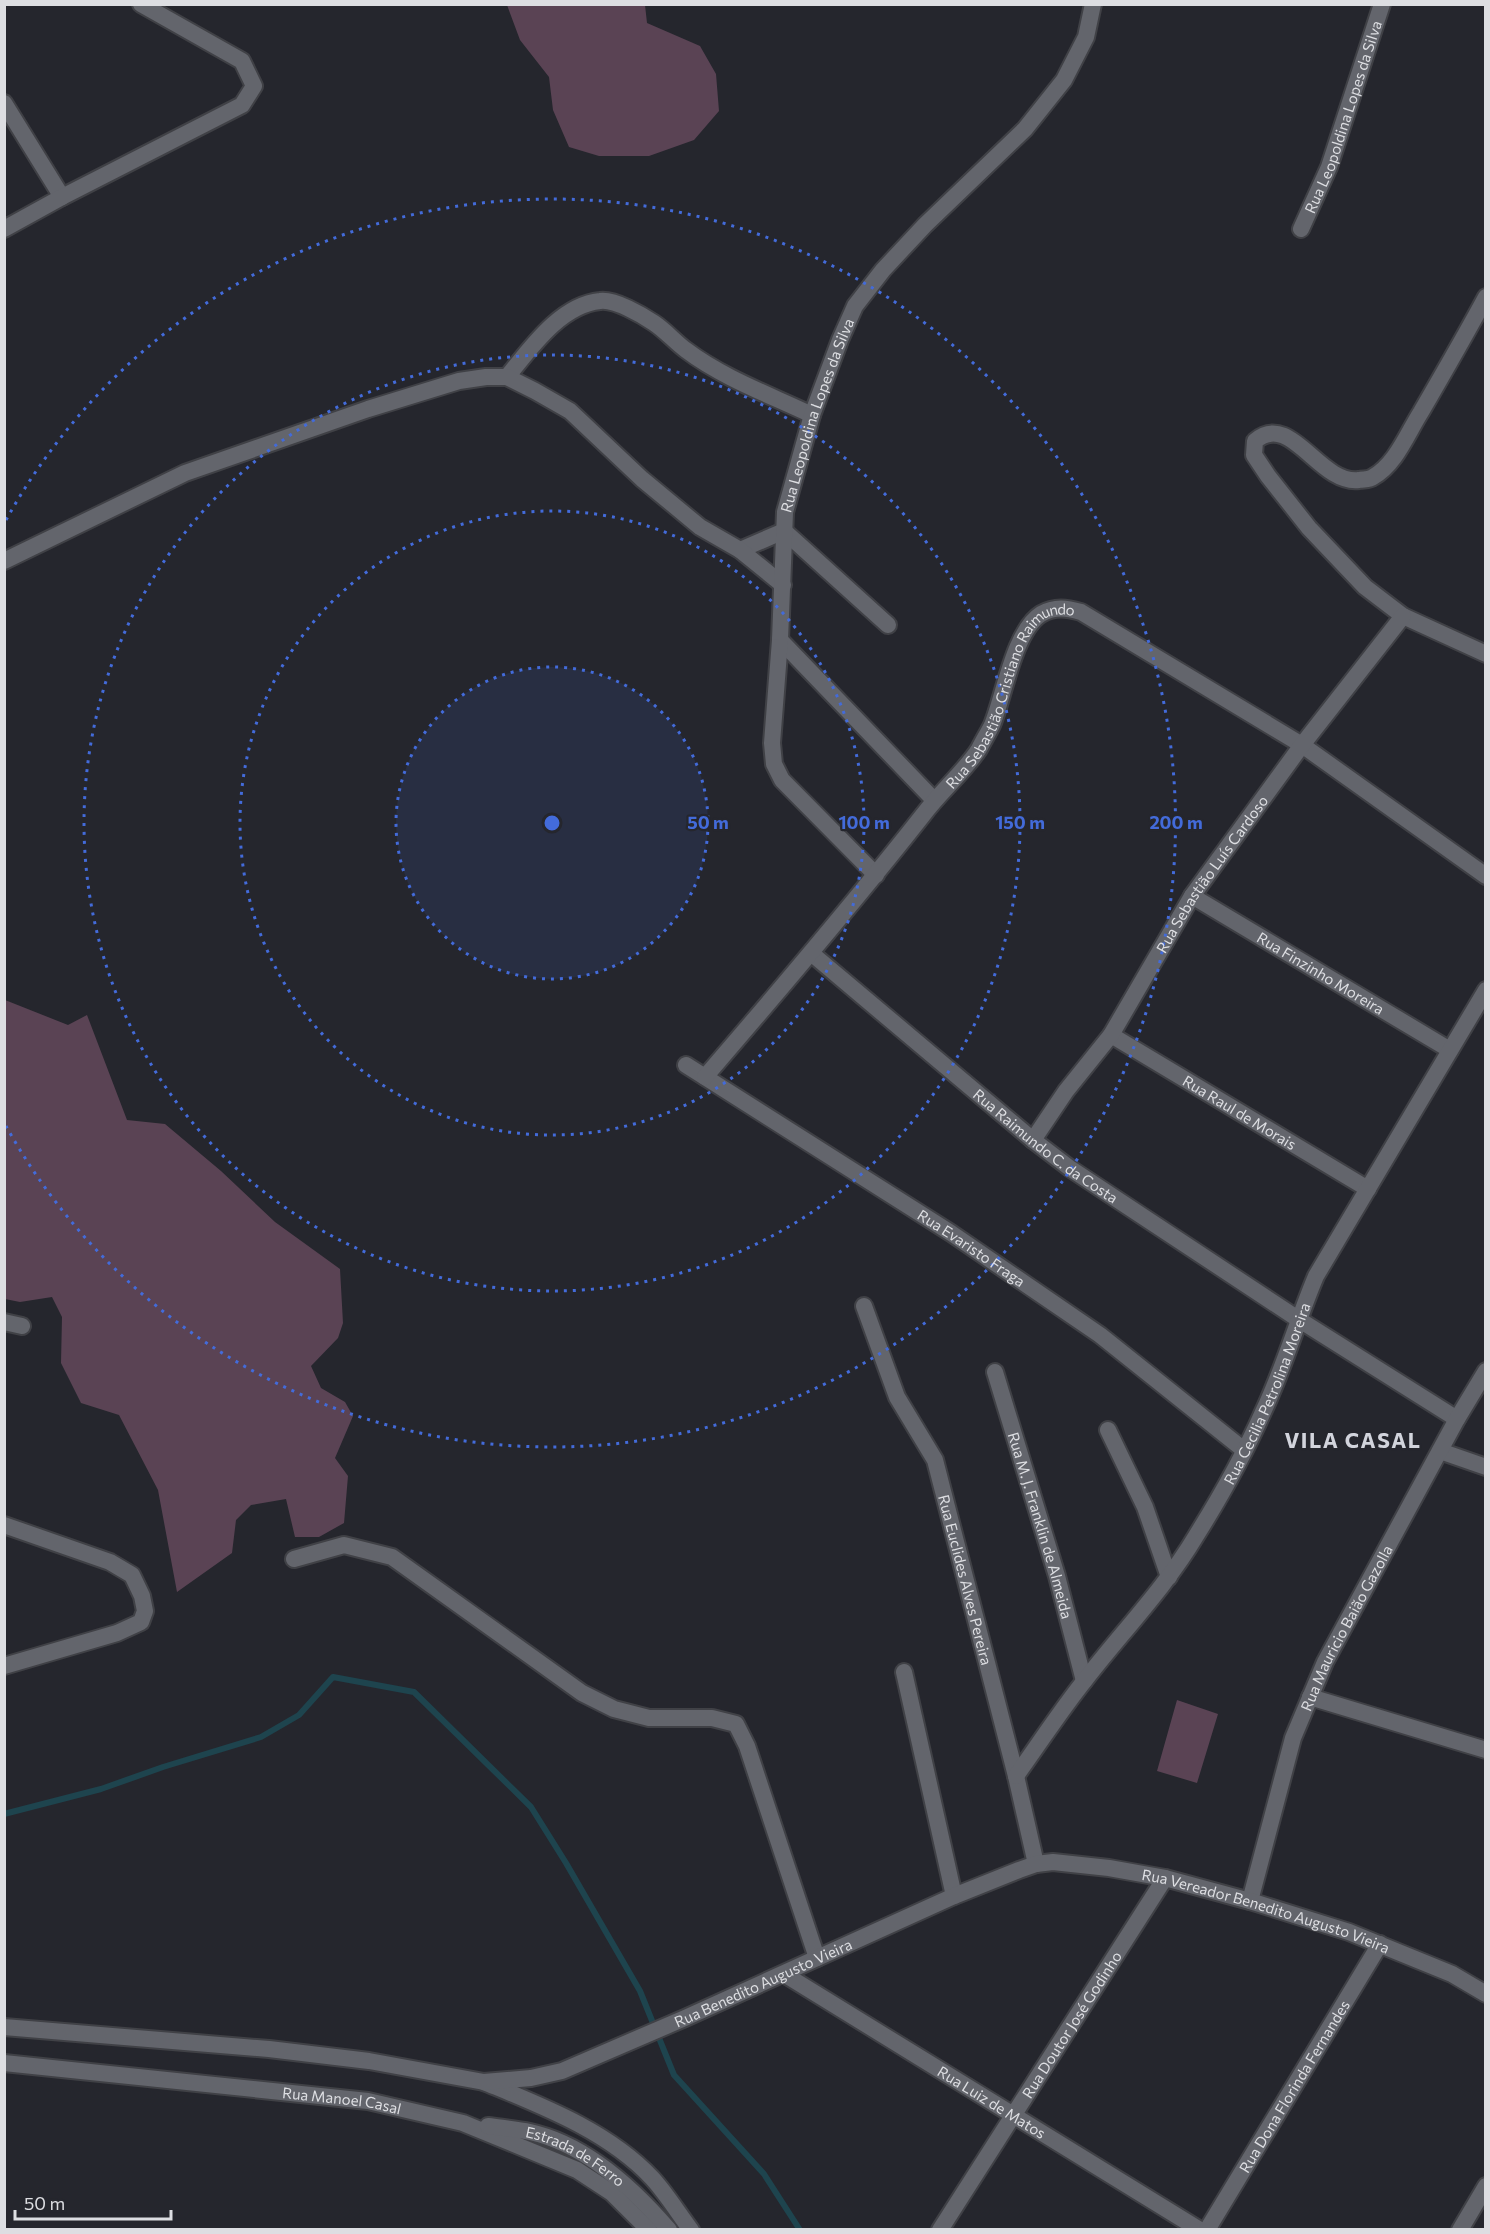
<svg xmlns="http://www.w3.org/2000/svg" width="1490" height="2234" viewBox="0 0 1490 2234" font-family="Commissioner,sans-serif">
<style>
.green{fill:#5a4354}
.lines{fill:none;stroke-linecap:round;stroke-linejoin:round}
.stream{stroke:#1e444e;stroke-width:6}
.minor-casing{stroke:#404146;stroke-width:20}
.tertiary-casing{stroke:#404146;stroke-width:20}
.minor{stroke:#63656c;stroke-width:16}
.tertiary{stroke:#63656c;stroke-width:16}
.ring{fill:none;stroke:#436bda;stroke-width:3;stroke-dasharray:3 6}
.labels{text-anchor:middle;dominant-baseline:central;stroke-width:4.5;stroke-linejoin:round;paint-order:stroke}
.street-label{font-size:15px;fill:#dddee2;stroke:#25262d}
.district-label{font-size:21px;font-weight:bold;letter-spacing:1.5px;fill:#d2d4dc;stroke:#25262d}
.centre{fill:#436bda;stroke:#25262d;stroke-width:3}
.ring-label{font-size:18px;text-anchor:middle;font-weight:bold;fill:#436bda;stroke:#25262d;stroke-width:4.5;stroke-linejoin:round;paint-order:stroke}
</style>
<rect width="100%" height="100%" fill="#25262d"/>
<path class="green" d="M 507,5 L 645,5 L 647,23 L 700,46 L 716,74 L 719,111 L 694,140 L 649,156 L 599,156 L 569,147 L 553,110 L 549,77 L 520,40 Z
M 5,1000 L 68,1025 L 87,1015 L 127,1120 L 165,1124 L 221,1171 L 275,1222 L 340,1269 L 343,1323 L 338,1338 L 311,1366 L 321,1388 L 345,1402 L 353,1416 L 335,1458 L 348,1476 L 344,1523 L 319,1537 L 295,1537 L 286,1499 L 251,1505 L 236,1520 L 232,1553 L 177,1592 L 158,1490 L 119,1415 L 81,1403 L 61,1363 L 62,1317 L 52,1297 L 20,1302 L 5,1299 Z
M 1177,1700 L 1218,1714 L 1197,1783 L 1157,1771 Z"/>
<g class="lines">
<path class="stream" d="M 4,1814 L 101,1789 L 163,1767 L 261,1737 L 299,1715 L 333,1677 L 414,1692 L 531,1807 L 566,1863 L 640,1991 L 674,2075 L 764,2174 L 800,2230"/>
<g class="minor-casing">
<g id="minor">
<path d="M 4,103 L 62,197"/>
<path d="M 4,229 L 62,197 L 242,105 L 254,86 L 242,61 L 141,4"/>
<path id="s1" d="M 1301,229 L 1329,167 L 1382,4"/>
<path d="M 1486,297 C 1465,336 1443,374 1421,412 C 1407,434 1396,464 1373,477 C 1369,480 1364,479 1359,480 C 1319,485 1291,410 1255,441 L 1254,455 L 1268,476 L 1309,528 L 1365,587 L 1403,616 L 1486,654"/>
<path d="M 507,377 C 530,349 560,305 600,301 C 615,299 642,315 654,323 C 666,331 675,342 686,350 C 723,378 770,395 812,415"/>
<path d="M 740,550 L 784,531 L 888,625"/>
<path d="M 4,561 L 185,473 L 368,409 L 459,381 L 486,377 L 507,377 L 535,391 L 570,411 L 642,479 L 700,527 L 740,550 L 783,585"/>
<path d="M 780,640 L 934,800"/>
<path id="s2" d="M 876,875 L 782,780 L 774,764 L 772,743 L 780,640 L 785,512 L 812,415 L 840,340 L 855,306 L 883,270 L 925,225 L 1025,129 L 1064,80 L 1086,37 L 1093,4"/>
<path id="s3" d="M 1192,896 L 1450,1050"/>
<path id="s4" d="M 811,953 L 1033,1140 L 1071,1169 L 1298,1319 L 1457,1419"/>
<path id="s5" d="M 1111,1035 L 1368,1189"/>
<path id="s6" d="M 686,1065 L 951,1233 L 1100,1335 L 1244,1450"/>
<path id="s7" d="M 705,1077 C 779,991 853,904 923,815 C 940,792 964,772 979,749 C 983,741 988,733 992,725 C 1004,696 1014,631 1041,614 C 1055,606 1067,608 1081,612 L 1302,745 L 1486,876"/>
<path id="s8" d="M 1033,1140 L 1066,1091 L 1111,1035 L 1192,896 L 1302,745 L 1403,616"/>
<path id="s9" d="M 864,1306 L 897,1397 L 935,1460 L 1016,1776 L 1036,1864"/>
<path d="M 4,1322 L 22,1326"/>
<path id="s10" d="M 995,1372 L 1057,1576 L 1084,1681"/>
<path d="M 1108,1430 L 1145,1507 L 1169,1577"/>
<path d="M 1440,1451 L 1486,1467"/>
<path d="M 4,1525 L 110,1562 L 132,1575 L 142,1596 L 145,1611 L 141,1622 L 117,1633 L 4,1666"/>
<path d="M 294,1559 L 344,1545 L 392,1557 L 582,1693 L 614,1709 L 649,1718 L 712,1718 L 736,1724 L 747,1746 L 817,1958"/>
<path d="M 904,1672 L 954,1896"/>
<path d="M 1310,1697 L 1486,1750"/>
<path id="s11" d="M 1016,1776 C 1039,1744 1061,1710 1085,1680 C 1122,1632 1165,1588 1196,1536 C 1221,1496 1244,1455 1263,1412 C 1284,1368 1297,1321 1316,1276 L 1486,990"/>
<path id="s12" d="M 1250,1901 L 1293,1738 L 1325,1662 L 1457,1419 L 1486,1371"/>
<path id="s13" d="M 784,1974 L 1200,2230"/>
<path id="s14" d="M 4,2063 L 368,2101 L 463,2123 L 577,2170 L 612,2193 L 649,2230"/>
<path d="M 484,2082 C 542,2106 608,2131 652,2178 C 666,2193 678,2213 691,2230"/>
<path id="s15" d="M 488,2126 C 502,2128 516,2129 530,2132 C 585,2144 633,2188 669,2230"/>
<path id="s16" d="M 940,2230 L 1165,1878"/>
<path id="s17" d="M 1207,2230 L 1380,1944"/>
<path d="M 1460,2230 L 1486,2186"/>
</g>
</g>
<g class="tertiary-casing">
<g id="tertiary">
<path id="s18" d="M 4,2027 L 269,2049 L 369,2061 L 484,2082 L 531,2078 L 562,2071 L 685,2018 L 954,1896 L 1019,1870 L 1036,1864 L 1053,1862 L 1109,1868 L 1165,1878 L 1250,1901 L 1349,1932 L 1452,1974 L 1486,1994"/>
</g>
</g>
<use href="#minor" class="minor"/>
<use href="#tertiary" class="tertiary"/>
</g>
<circle cx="552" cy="823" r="156" fill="#436bda" fill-opacity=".12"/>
<g class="ring">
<circle cx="552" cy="823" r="156"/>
<circle cx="552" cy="823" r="312"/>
<circle cx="552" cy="823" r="468"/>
<path d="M6 520A624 624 0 1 1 6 1126"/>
</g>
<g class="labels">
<g class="street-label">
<text stroke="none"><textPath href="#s1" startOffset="120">Rua Leopoldina Lopes da Silva</textPath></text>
<text stroke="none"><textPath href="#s2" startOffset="506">Rua Leopoldina Lopes da Silva</textPath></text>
<text stroke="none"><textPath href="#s7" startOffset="496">Rua Sebastião Cristiano Raimundo</textPath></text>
<text stroke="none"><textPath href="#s8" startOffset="321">Rua Sebastião Luís Cardoso</textPath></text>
<text stroke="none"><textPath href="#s3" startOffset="150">Rua Finzinho Moreira</textPath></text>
<text stroke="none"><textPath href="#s5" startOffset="150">Rua Raul de Morais</textPath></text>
<text stroke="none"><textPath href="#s4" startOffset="304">Rua Raimundo C. da Costa</textPath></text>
<text stroke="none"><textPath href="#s6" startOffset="339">Rua Evaristo Fraga</textPath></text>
<text stroke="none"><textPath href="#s11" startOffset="460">Rua Cecilia Petrolina Moreira</textPath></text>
<text stroke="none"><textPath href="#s10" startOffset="160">Rua M. J. Franklin de Almeida</textPath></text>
<text stroke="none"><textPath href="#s9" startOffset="294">Rua Euclides Alves Pereira</textPath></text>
<text stroke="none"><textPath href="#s12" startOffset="291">Rua Mauricio Baião Gazolla</textPath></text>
<text stroke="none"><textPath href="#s18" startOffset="1316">Rua Vereador Benedito Augusto Vieira</textPath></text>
<text stroke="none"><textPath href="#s18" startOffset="782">Rua Benedito Augusto Vieira</textPath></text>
<text stroke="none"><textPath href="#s16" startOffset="244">Rua Doutor José Godinho</textPath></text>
<text stroke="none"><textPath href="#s17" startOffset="168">Rua Dona Florinda Fernandes</textPath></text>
<text stroke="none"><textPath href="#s14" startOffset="340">Rua Manoel Casal</textPath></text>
<text stroke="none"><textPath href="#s13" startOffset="244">Rua Luiz de Matos</textPath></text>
<text stroke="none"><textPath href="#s15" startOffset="94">Estrada de Ferro</textPath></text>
</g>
<g class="district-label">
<text x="1353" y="1439">VILA CASAL</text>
</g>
</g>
<circle cx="552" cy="823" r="9" class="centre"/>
<g class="ring-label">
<text x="708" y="829">50 m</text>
<text x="864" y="829">100 m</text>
<text x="1020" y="829">150 m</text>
<text x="1176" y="829">200 m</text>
</g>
<rect width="1490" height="2234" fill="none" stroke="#dddee2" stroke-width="12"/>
<path d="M15 2210v9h156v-9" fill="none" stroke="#dddee2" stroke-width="3"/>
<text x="24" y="2210" font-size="18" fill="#dddee2" stroke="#25262d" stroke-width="4.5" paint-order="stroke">50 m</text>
</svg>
